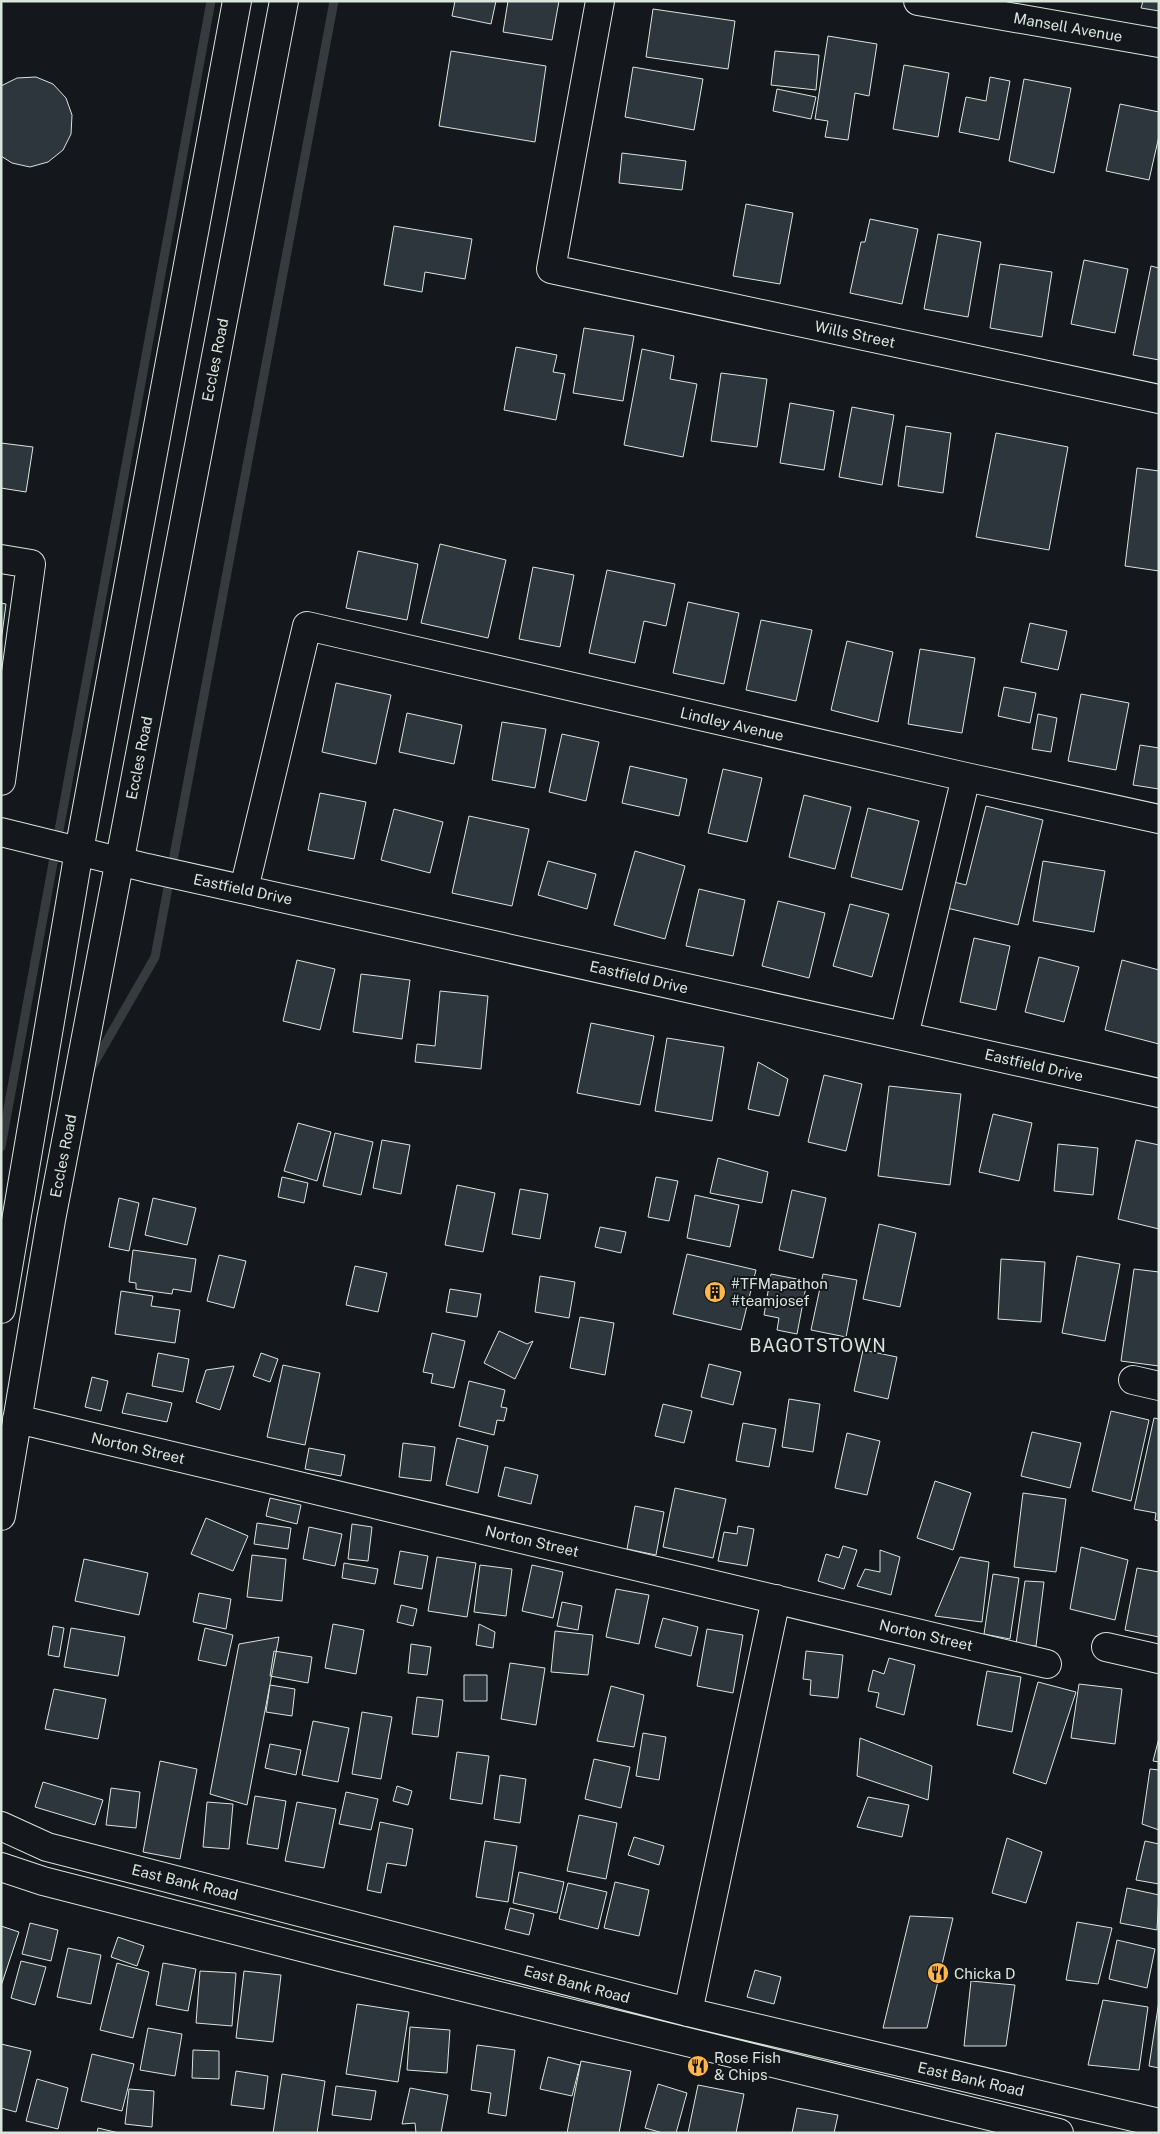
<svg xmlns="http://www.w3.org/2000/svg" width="1160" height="2134" viewBox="0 0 1160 2134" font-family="'Public Sans',sans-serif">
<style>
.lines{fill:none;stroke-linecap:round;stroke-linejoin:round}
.stream{stroke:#363b3e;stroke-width:9}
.building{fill:#2c363c;stroke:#d8e6dc}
.minor-casing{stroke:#d8e6dc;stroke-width:30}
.major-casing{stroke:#d8e6dc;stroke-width:30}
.minor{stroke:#14181c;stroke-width:28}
.major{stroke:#14181c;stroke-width:28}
.labels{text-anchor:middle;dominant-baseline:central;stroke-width:4;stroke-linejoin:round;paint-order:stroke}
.street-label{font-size:15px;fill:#d8e6dc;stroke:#14181c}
.poi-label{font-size:15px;fill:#d8e6dc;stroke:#14181c;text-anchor:start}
.quarter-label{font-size:18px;letter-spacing:1px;fill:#d8e6dc;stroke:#14181c}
</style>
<rect width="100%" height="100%" fill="#14181c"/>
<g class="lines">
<path class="stream" d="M 89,1072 L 155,957 L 334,1
M 1,1147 L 211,1"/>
</g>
<path class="building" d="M 455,1 L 496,1 L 491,24 L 452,16 Z
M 508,1 L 559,1 L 552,40 L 503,32 Z
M 1143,1 L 1159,1 L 1159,11 L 1141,8 Z
M 653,9 L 735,21 L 728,69 L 646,57 Z
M 828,36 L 877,44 L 869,96 L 855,93 L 848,140 L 825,137 L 828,121 L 815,119 Z
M 451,51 L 546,66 L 535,142 L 439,126 Z
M 775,51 L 819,55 L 816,90 L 771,85 Z
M 904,65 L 949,73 L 938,137 L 893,129 Z
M 633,67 L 703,79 L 694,130 L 625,117 Z
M 36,77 L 53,84 L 66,98 L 72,115 L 71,134 L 63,150 L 48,162 L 30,167 L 12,163 L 1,156 L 1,86 L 17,78 Z
M 990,77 L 1010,81 L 999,140 L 959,132 L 966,97 L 986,101 Z
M 1024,79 L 1071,88 L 1054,173 L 1009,161 Z
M 777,89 L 816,97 L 811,119 L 773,111 Z
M 1120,104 L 1159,112 L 1159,136 L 1149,180 L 1106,171 Z
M 622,153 L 686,161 L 682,190 L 619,183 Z
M 746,204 L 793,213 L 780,284 L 733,276 Z
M 870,219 L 918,229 L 902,304 L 850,293 L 861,242 L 865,242 Z
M 394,226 L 472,239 L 465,279 L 425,272 L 422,292 L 384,285 Z
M 938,234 L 981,242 L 968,317 L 924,309 Z
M 1084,260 L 1128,269 L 1115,333 L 1071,324 Z
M 1000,264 L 1052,272 L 1042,337 L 990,328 Z
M 1151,266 L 1159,268 L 1159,360 L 1133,355 Z
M 584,328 L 634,336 L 623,401 L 573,393 Z
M 516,347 L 557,355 L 553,372 L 565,374 L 556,420 L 504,410 Z
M 642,349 L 674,356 L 670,379 L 697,384 L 683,457 L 624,445 Z
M 721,373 L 767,379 L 757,447 L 711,441 Z
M 790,403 L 834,411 L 824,470 L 780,463 Z
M 852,407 L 894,415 L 882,485 L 839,477 Z
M 906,426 L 951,433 L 943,493 L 898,486 Z
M 996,433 L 1068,447 L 1049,550 L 976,537 Z
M 1,443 L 33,447 L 26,492 L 1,488 Z
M 1137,468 L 1159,471 L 1159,571 L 1125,566 Z
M 440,544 L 506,560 L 488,638 L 421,623 Z
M 358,551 L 418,564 L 407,620 L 346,608 Z
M 533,567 L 574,575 L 560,647 L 519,639 Z
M 607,570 L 675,584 L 666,626 L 644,621 L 635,663 L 589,653 Z
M 688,602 L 739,613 L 724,684 L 673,673 Z
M 1,603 L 6,604 L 1,642 Z
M 761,620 L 812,630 L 796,701 L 746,690 Z
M 1030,623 L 1067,631 L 1058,670 L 1021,662 Z
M 847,641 L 893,652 L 878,722 L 831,710 Z
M 920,649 L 975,658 L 962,733 L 908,724 Z
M 336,683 L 391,695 L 376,764 L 322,752 Z
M 1004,687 L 1036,693 L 1030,723 L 998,716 Z
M 1081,694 L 1129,703 L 1116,770 L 1068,761 Z
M 407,713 L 462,725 L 454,764 L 399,752 Z
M 1038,714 L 1057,718 L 1051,752 L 1032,749 Z
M 502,722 L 546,729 L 535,788 L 492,780 Z
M 562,734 L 599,742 L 586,801 L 549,792 Z
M 1140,745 L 1159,748 L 1159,789 L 1133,785 Z
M 630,766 L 687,779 L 679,816 L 622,803 Z
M 723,769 L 762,778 L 747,842 L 708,833 Z
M 320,793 L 366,802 L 354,859 L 308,850 Z
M 804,795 L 851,807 L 835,869 L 789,857 Z
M 986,806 L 1043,820 L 1018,925 L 947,908 L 954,882 L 966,885 Z
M 868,808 L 919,821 L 902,890 L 851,877 Z
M 394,809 L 443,822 L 430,873 L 381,860 Z
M 469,816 L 529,829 L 512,906 L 452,893 Z
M 635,851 L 685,866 L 665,939 L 614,925 Z
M 548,861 L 596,874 L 587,909 L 538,895 Z
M 1043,861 L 1105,871 L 1094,932 L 1033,921 Z
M 699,889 L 745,900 L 733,956 L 686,946 Z
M 778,901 L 825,913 L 809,978 L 762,966 Z
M 850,904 L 889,914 L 872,977 L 833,966 Z
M 974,938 L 1010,946 L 996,1010 L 960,1002 Z
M 1039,957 L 1079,967 L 1064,1022 L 1025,1012 Z
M 297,960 L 335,969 L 320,1030 L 283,1021 Z
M 1122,960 L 1159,970 L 1159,1044 L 1105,1030 Z
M 361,974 L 410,980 L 402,1039 L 353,1032 Z
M 440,991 L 488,996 L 481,1069 L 415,1062 L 417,1044 L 435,1046 Z
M 591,1023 L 654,1036 L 640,1105 L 577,1093 Z
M 667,1038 L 724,1047 L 712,1121 L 655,1111 Z
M 758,1062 L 788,1079 L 779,1116 L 748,1109 Z
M 824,1075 L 862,1084 L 846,1151 L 808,1142 Z
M 889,1086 L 961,1094 L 950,1185 L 878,1176 Z
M 993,1114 L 1032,1123 L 1019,1181 L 979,1172 Z
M 298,1123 L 331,1132 L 317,1181 L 284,1171 Z
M 335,1133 L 373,1142 L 361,1195 L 323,1186 Z
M 382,1140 L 410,1145 L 401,1194 L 373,1188 Z
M 1136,1140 L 1159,1145 L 1159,1229 L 1118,1219 Z
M 1058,1144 L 1098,1148 L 1093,1195 L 1054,1191 Z
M 718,1158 L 768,1172 L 762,1203 L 710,1193 Z
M 282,1177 L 308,1183 L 304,1203 L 278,1197 Z
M 656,1177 L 678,1181 L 669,1221 L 648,1217 Z
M 457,1185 L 495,1193 L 483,1252 L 445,1245 Z
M 520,1189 L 548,1194 L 540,1239 L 512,1234 Z
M 792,1190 L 826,1198 L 813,1258 L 779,1250 Z
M 695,1195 L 739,1205 L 730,1247 L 687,1238 Z
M 119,1198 L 139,1203 L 129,1251 L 109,1247 Z
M 153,1198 L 196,1208 L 187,1245 L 145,1235 Z
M 879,1224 L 916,1233 L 900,1307 L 863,1299 Z
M 600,1227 L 626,1232 L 621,1253 L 595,1247 Z
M 133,1250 L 196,1259 L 191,1292 L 173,1289 L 172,1294 L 136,1289 L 136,1283 L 129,1282 Z
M 687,1254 L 756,1270 L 741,1330 L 673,1314 Z
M 219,1255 L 246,1261 L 234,1308 L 207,1301 Z
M 1077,1256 L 1120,1264 L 1105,1341 L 1062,1333 Z
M 1001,1259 L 1045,1262 L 1041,1322 L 998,1319 Z
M 355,1266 L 387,1273 L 378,1312 L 346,1305 Z
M 1134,1269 L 1159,1272 L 1159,1366 L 1121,1361 Z
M 771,1274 L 807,1281 L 797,1334 L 777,1330 L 779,1318 L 764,1315 Z
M 823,1274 L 857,1280 L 846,1337 L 811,1330 Z
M 540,1276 L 575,1282 L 569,1318 L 535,1312 Z
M 450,1289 L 481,1294 L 477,1317 L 446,1312 Z
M 121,1291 L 153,1296 L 151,1306 L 180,1310 L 175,1343 L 115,1334 Z
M 580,1317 L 614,1323 L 605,1375 L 570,1368 Z
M 499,1331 L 527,1344 L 533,1341 L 515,1379 L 484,1363 Z
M 432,1333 L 465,1341 L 454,1388 L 431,1383 L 433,1374 L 423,1372 Z
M 863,1350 L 897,1357 L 888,1399 L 854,1391 Z
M 158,1353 L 189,1359 L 183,1392 L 152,1386 Z
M 261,1353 L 278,1359 L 270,1382 L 253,1376 Z
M 709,1364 L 741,1372 L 733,1405 L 701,1397 Z
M 283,1365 L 320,1373 L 305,1445 L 267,1437 Z
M 234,1366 L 220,1410 L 196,1402 L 206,1370 Z
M 92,1377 L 108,1381 L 101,1411 L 85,1407 Z
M 469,1381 L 505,1390 L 501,1407 L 507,1408 L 504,1421 L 497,1420 L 494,1435 L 459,1426 Z
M 127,1393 L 172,1403 L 167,1422 L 122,1413 Z
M 789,1399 L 820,1404 L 813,1452 L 782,1447 Z
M 663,1404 L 692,1411 L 684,1443 L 655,1436 Z
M 1111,1411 L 1149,1420 L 1131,1501 L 1092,1491 Z
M 1154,1418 L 1159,1419 L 1159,1521 L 1155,1520 L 1156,1513 L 1134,1509 Z
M 743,1423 L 776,1429 L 769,1467 L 736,1461 Z
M 1032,1432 L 1081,1443 L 1070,1488 L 1021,1476 Z
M 847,1433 L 880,1441 L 867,1495 L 835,1488 Z
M 457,1438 L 488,1446 L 478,1493 L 446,1485 Z
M 403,1443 L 435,1447 L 431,1481 L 399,1477 Z
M 309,1448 L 345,1455 L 341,1476 L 305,1469 Z
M 505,1467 L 538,1475 L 531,1504 L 498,1496 Z
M 935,1481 L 971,1493 L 953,1550 L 917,1538 Z
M 675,1488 L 726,1499 L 713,1558 L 663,1547 Z
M 1023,1493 L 1066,1499 L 1056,1572 L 1014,1567 Z
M 270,1498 L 301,1505 L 297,1524 L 266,1516 Z
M 635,1506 L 664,1512 L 656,1555 L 627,1549 Z
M 206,1518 L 248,1536 L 233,1571 L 191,1554 Z
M 257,1523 L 291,1528 L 288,1549 L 254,1544 Z
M 352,1524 L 372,1527 L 368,1561 L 348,1559 Z
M 738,1526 L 754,1529 L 747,1566 L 718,1561 L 724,1532 L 737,1534 Z
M 309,1527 L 342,1534 L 335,1566 L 303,1559 Z
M 843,1546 L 857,1550 L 844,1589 L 818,1581 L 826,1554 L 839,1558 Z
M 1081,1547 L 1128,1560 L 1115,1620 L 1070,1609 Z
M 880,1550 L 900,1557 L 891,1595 L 857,1586 L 865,1569 L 880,1572 Z
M 400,1551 L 428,1556 L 422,1589 L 394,1584 Z
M 252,1555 L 286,1559 L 282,1601 L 247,1597 Z
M 437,1557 L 476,1563 L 467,1617 L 428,1611 Z
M 960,1557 L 989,1562 L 982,1622 L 935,1616 Z
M 84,1559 L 148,1573 L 139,1615 L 75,1601 Z
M 344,1563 L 378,1569 L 375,1584 L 342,1578 Z
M 480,1565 L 512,1569 L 506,1616 L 474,1612 Z
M 532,1565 L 563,1572 L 553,1618 L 522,1611 Z
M 1137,1568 L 1159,1572 L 1159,1637 L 1125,1630 Z
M 993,1574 L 1019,1578 L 1010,1639 L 984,1634 Z
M 1025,1581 L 1044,1582 L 1036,1646 L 1016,1644 Z
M 616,1589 L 649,1595 L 639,1644 L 606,1637 Z
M 199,1593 L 231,1599 L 226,1629 L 193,1622 Z
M 562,1602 L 582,1606 L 578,1630 L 557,1626 Z
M 401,1605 L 417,1609 L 413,1626 L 397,1622 Z
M 663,1618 L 698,1627 L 691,1656 L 655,1647 Z
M 333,1624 L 364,1630 L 356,1674 L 325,1668 Z
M 479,1624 L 495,1632 L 493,1648 L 476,1645 Z
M 53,1626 L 64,1628 L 59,1657 L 48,1655 Z
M 71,1628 L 125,1637 L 118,1676 L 64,1667 Z
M 205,1628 L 233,1635 L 226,1666 L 198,1660 Z
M 707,1629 L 743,1635 L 733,1693 L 697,1686 Z
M 555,1631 L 593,1635 L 588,1675 L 551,1672 Z
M 279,1637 L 247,1805 L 210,1794 L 239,1644 Z
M 411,1644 L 431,1647 L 427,1675 L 408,1673 Z
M 274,1651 L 312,1657 L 308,1683 L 270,1676 Z
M 806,1651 L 843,1655 L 838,1698 L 810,1695 L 811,1680 L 803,1679 Z
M 889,1658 L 915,1665 L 904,1715 L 876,1707 L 879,1693 L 868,1691 L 873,1670 L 884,1674 Z
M 510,1663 L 545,1668 L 536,1725 L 501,1719 Z
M 987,1671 L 1021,1677 L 1012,1732 L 977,1725 Z
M 464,1675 L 487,1675 L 487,1701 L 464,1701 Z
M 1038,1682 L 1076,1692 L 1046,1784 L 1013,1773 Z
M 1079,1684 L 1122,1689 L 1115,1744 L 1071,1738 Z
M 270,1685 L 295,1689 L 292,1716 L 266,1712 Z
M 611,1686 L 644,1695 L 634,1747 L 597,1741 Z
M 54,1689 L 106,1699 L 98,1739 L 45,1729 Z
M 417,1697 L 443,1700 L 438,1737 L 412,1734 Z
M 362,1712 L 392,1717 L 381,1779 L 352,1774 Z
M 313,1721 L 349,1728 L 338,1782 L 302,1775 Z
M 643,1733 L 666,1737 L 659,1780 L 636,1776 Z
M 860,1738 L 932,1766 L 928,1800 L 857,1776 Z
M 1159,1738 L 1159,1762 L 1153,1761 Z
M 270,1744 L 301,1750 L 296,1775 L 265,1768 Z
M 457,1752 L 489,1756 L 482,1804 L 450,1799 Z
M 594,1759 L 630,1767 L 621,1808 L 585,1799 Z
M 160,1761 L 197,1769 L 180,1859 L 143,1852 Z
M 1150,1769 L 1159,1770 L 1159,1830 L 1142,1824 Z
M 500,1775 L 526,1779 L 520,1823 L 494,1819 Z
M 43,1782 L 103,1800 L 95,1825 L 35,1807 Z
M 397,1786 L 412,1791 L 408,1805 L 393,1801 Z
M 111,1788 L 140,1792 L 136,1828 L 106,1825 Z
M 346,1792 L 378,1799 L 371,1830 L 339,1824 Z
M 255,1796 L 286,1801 L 278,1849 L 247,1844 Z
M 868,1797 L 909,1805 L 902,1837 L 857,1827 Z
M 207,1802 L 233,1804 L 229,1849 L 203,1847 Z
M 297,1802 L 336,1809 L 324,1868 L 285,1861 Z
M 579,1815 L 617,1823 L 606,1879 L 567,1871 Z
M 380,1822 L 413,1829 L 406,1866 L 387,1863 L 381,1893 L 367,1890 Z
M 634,1837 L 664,1846 L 659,1865 L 628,1855 Z
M 1007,1838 L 1042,1852 L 1026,1903 L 992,1893 Z
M 485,1841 L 517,1846 L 508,1902 L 476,1897 Z
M 1145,1841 L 1159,1844 L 1159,1884 L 1136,1880 Z
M 519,1872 L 564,1882 L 557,1913 L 513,1903 Z
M 615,1882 L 649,1890 L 639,1936 L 604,1928 Z
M 568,1883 L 607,1892 L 598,1929 L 559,1919 Z
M 1127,1888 L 1159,1895 L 1157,1930 L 1120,1923 Z
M 510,1908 L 534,1914 L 529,1935 L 505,1929 Z
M 910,1916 L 953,1918 L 927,2028 L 883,2028 Z
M 1077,1922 L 1112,1928 L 1098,1984 L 1066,1980 Z
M 30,1923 L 58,1930 L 51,1961 L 22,1954 Z
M 1,1926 L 19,1932 L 1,1986 Z
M 118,1937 L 144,1946 L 137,1966 L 111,1957 Z
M 1117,1940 L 1155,1949 L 1147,1988 L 1109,1979 Z
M 68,1948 L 101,1955 L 91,2004 L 57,1997 Z
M 21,1961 L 46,1967 L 35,2005 L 11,1998 Z
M 117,1963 L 149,1972 L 133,2038 L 100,2030 Z
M 163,1963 L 196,1969 L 188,2011 L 156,2005 Z
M 755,1970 L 781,1977 L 774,2004 L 747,1997 Z
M 200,1971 L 236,1973 L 232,2026 L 196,2023 Z
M 244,1971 L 281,1975 L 273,2042 L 236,2038 Z
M 971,1981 L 1015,1985 L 1006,2046 L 964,2046 Z
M 1103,2000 L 1148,2007 L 1139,2070 L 1088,2065 Z
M 1159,2001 L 1159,2068 L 1149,2066 Z
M 357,2004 L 409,2012 L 398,2082 L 346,2074 Z
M 410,2027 L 450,2030 L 447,2073 L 407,2070 Z
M 148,2028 L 182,2034 L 175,2076 L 140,2070 Z
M 1,2044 L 31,2051 L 16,2112 L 1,2108 Z
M 477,2045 L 515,2050 L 506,2116 L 488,2113 L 491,2093 L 471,2090 Z
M 193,2050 L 219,2051 L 219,2079 L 192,2078 Z
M 92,2054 L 134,2064 L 122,2111 L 81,2101 Z
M 548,2057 L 580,2065 L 572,2096 L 540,2089 Z
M 581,2061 L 631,2071 L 619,2133 L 567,2133 Z
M 236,2071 L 268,2076 L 264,2109 L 231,2105 Z
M 282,2074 L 325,2081 L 317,2133 L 273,2133 Z
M 37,2079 L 68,2088 L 58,2129 L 26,2121 Z
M 658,2084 L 687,2093 L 676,2133 L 663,2133 L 645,2128 Z
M 698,2085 L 744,2094 L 736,2133 L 688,2133 Z
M 336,2086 L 376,2091 L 371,2120 L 332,2115 Z
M 410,2088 L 448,2095 L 441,2133 L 416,2133 L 415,2123 L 402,2124 Z
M 129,2089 L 154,2091 L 152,2127 L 125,2124 Z
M 797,2108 L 838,2115 L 834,2133 L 792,2133 Z
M 98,2128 L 119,2133 L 97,2133 Z"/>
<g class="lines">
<g class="minor-casing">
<path id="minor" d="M 600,1 L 551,269 L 1159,399
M 918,1 L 1159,43
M 1,559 L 31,564 L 1,781
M 1,832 L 147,868 L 1159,1093
M 244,889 L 307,626 L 966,777 L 1159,819
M 904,1036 L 966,777
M 1,1309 L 79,851 L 237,1
M 1133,1380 L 1159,1386
M 17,1419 L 1047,1664
M 1,1516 L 51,1220 L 284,1
M 1106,1647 L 1159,1659
M 688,2012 L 776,1599"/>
</g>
<g class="major-casing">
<path id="major" d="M 1,1826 L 47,1847 L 688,2012 L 1159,2123
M 1,1867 L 43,1881 L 340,1957 L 1059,2133"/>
</g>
<use href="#minor" class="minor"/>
<use href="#major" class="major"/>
</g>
<defs>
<g id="building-disc" transform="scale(1.125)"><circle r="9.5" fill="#ffb74d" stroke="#14181c"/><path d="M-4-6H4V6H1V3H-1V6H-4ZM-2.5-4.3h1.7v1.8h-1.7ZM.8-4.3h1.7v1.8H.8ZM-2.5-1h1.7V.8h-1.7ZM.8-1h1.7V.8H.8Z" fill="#111"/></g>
<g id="restaurant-disc" transform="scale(1.125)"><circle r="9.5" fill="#ffb74d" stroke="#14181c"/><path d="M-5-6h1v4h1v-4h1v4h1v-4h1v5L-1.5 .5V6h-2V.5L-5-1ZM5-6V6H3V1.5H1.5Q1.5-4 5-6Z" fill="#111"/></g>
</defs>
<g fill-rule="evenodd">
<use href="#building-disc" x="715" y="1292"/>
<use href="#restaurant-disc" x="938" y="1973"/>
<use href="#restaurant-disc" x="698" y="2066"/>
</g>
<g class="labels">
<g class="street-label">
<text transform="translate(1068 27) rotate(10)">Mansell Avenue</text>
<text transform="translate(855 334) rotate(12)">Wills Street</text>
<text transform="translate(215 360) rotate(-79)">Eccles Road</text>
<text transform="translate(732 724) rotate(13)">Lindley Avenue</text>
<text transform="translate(139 758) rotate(-79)">Eccles Road</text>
<text transform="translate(243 889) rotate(12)">Eastfield Drive</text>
<text transform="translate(639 977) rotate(13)">Eastfield Drive</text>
<text transform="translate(1034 1065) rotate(13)">Eastfield Drive</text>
<text transform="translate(63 1156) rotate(-79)">Eccles Road</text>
<text transform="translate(138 1448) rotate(13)">Norton Street</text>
<text transform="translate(532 1541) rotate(13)">Norton Street</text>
<text transform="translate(926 1635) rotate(13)">Norton Street</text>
<text transform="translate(185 1882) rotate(14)">East Bank Road</text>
<text transform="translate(577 1984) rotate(15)">East Bank Road</text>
<text transform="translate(971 2079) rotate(13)">East Bank Road</text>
</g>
<g class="poi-label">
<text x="731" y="1283">#TFMapathon<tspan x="731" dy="17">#teamjosef</tspan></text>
<text x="954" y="1973">Chicka D</text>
<text x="714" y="2057">Rose Fish<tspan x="714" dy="17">&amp; Chips</tspan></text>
</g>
<g class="quarter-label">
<text x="818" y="1345">BAGOTSTOWN</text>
</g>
</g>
<rect width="1160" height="2134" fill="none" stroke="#d8e6dc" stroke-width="5"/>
</svg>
